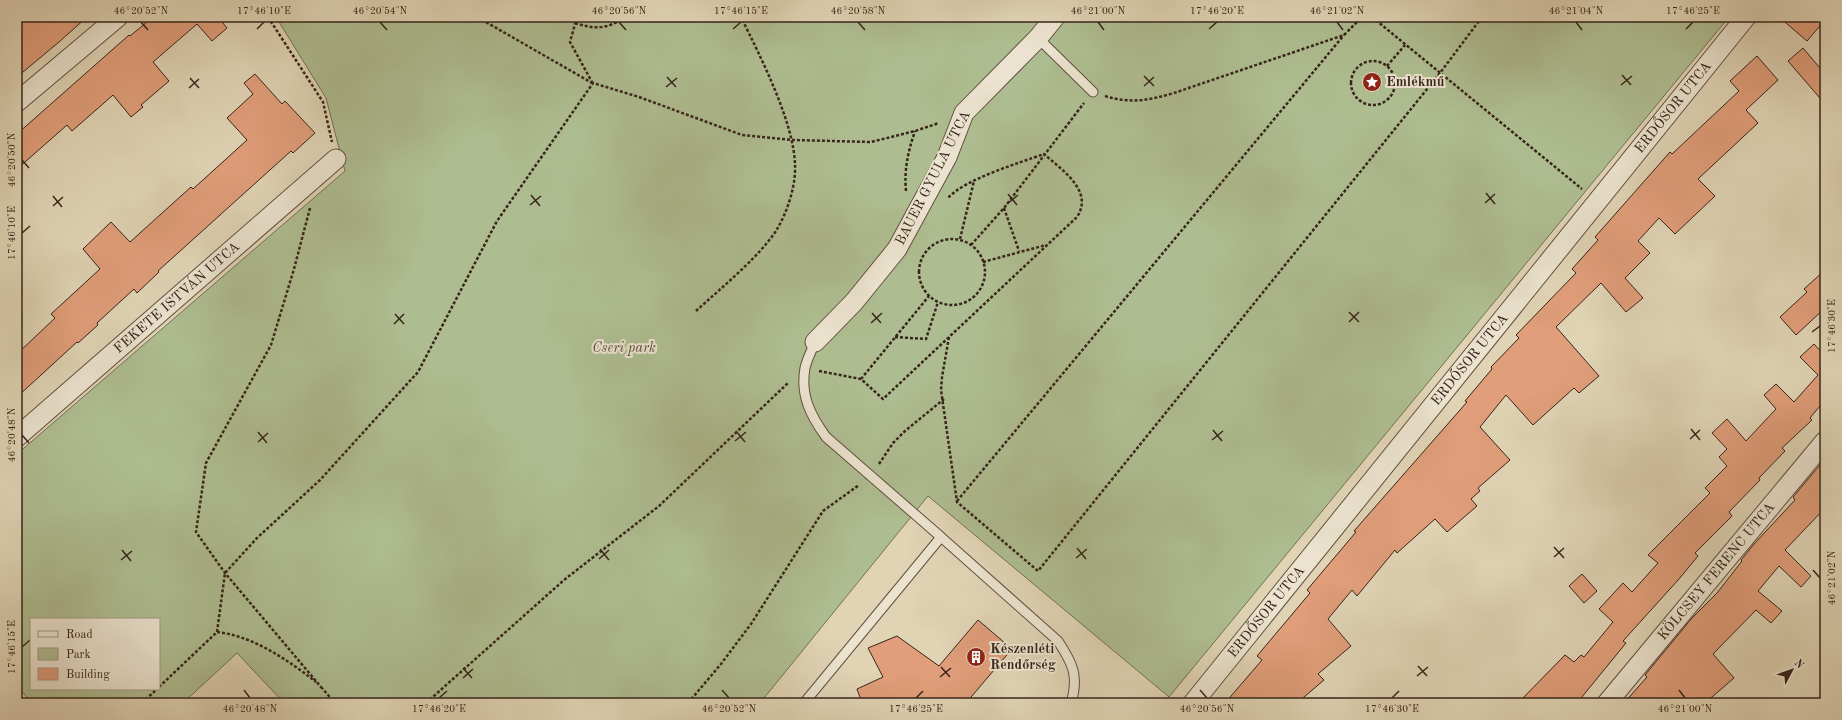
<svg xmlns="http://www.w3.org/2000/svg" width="1842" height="720" viewBox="0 0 1842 720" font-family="'Old Standard TT',serif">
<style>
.green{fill:#aebd91;stroke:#727056;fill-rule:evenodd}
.building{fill:#e09e7a;stroke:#37241a}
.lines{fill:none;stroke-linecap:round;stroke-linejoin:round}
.service-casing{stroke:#615041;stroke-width:11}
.minor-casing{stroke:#615041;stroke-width:21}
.path{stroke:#37241a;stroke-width:2.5;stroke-dasharray:3 2;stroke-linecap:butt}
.service{stroke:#ebe3cf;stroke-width:9}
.minor{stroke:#ebe3cf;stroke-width:19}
.ticks{fill:none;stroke:#37241a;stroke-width:1.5}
.labels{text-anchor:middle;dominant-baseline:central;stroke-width:4;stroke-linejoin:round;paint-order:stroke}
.poi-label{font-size:14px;font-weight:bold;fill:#37241a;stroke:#ebe3cf;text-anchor:start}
.street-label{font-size:14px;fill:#37241a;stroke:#ebe3cf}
.park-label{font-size:14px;font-style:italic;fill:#554a38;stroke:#ebe3cf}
.neatline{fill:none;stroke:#37241a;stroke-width:1.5}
.ticks-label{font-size:10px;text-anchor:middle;fill:#37241a}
</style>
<rect width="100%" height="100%" fill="#e0d4b5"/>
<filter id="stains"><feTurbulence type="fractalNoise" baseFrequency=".005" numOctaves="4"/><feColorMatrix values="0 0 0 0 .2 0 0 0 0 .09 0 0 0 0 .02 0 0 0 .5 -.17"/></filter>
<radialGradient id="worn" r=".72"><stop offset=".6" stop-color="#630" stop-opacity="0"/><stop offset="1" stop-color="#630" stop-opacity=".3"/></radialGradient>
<path class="green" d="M 276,17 L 1729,17 L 1169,697 L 928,496 L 760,703 L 284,703 L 237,653 L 183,703 L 32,703 L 17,686 L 17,454 L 345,171 L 326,98 ZM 31,619 L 159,619 L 159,689 L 31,689 Z"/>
<path class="building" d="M 17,17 L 87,17 L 59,42 L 17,77 Z
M 153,17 L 218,17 L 227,28 L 212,41 L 197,24 L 153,62 L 169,81 L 141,105 L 143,107 L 131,117 L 113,95 L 72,131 L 67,125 L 17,169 L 17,134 L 129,35 L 130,36 Z
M 1779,17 L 1825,17 L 1825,20 L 1807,41 Z
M 1803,48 L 1825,74 L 1825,104 L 1788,61 Z
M 1757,56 L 1778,80 L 1746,110 L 1758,123 L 1698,179 L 1715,196 L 1675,234 L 1659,218 L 1638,241 L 1650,253 L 1625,278 L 1643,298 L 1626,312 L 1601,283 L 1556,327 L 1599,376 L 1579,393 L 1574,388 L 1533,425 L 1506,395 L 1480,427 L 1510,460 L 1478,488 L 1480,491 L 1471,499 L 1477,506 L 1447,532 L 1435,519 L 1397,553 L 1395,550 L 1357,596 L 1352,590 L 1328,619 L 1351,646 L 1318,674 L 1324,680 L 1297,703 L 1225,703 L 1262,660 L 1257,656 L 1310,593 L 1307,590 L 1356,532 L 1354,531 L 1467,402 L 1465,401 L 1492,369 L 1491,367 L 1519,338 L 1516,335 L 1576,273 L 1572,269 L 1598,240 L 1595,237 L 1670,152 L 1672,154 L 1739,91 L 1730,81 Z
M 255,74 L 282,104 L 285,101 L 315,133 L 293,153 L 291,151 L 158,271 L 159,272 L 137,293 L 134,289 L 97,323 L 98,325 L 78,343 L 77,342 L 17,397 L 17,354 L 55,318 L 51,314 L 100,269 L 83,249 L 111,222 L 130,242 L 191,187 L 193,189 L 247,140 L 227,118 L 253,94 L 244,83 Z
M 1825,270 L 1825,308 L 1796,335 L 1780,317 L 1807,292 L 1804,289 Z
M 1814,344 L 1825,356 L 1825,400 L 1810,418 L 1812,420 L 1782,448 L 1785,451 L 1759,478 L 1760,480 L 1729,512 L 1732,516 L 1695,553 L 1698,556 L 1679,579 L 1623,641 L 1626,643 L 1577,703 L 1518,703 L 1565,655 L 1574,662 L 1581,655 L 1584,657 L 1613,622 L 1599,609 L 1623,583 L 1632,592 L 1658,563 L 1648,555 L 1710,493 L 1705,488 L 1727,466 L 1719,457 L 1727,449 L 1712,433 L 1727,419 L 1746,441 L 1776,409 L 1764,395 L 1776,384 L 1794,402 L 1818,375 L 1800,357 Z
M 1825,459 L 1825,508 L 1785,550 L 1811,576 L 1801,587 L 1779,566 L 1758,591 L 1782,611 L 1771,623 L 1756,610 L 1713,654 L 1734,678 L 1705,703 L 1624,703 L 1647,677 L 1645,675 L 1692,618 L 1717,593 L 1742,561 L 1741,560 L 1754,544 L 1795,500 L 1793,497 Z
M 1582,574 L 1597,591 L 1584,603 L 1569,586 Z
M 978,620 L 1012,649 L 966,703 L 862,703 L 857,689 L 883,677 L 868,648 L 897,636 L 939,666 Z"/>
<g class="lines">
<g class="service-casing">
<path id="service" d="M 1038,38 L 1093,92
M 941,537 L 1058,641 C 1073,664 1079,676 1071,703
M 804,703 L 941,537 L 826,437 C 811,416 800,396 805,368 C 807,359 812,350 815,342"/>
</g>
<g class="minor-casing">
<g id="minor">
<path d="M 17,102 L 118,17"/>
<path d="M 815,342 L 854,302 L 897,249 L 947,157 L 964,113 L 1038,38 L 1055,17"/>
<path id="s1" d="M 17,437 L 336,159"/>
<path id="s2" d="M 1193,703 L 1746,17"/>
<path id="s3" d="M 1607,703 L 1825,441"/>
</g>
</g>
<path class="path" d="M 268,17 L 323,102 L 332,142
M 413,17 L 415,19 L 479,18 L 592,83
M 577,17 L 570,42 L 592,82
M 1372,17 L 1582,189
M 575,23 C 593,29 608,30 624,17
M1351 83a22 22 0 1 1 44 0a22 22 0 1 1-44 0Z
M 1387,66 L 1405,45
M 1105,96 C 1130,104 1150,100 1174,93 L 1344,35 L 1362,17
M 906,191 C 904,169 908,152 915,131
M 310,208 L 294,269 L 271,345 L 206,463 L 196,532 L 225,573 L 321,687
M 1004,208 L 1019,251
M 960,239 L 974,181
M919 272a33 33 0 1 1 66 0a33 33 0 1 1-66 0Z
M 971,245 L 1004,208 L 1084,103
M 983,262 L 1046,245
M 696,311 C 721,288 757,259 776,231 C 787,213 796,186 795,165 C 794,122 760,56 741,17
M 895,337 L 926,339 L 938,302
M 949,337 L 942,377 L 941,390 L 957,502 L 1038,571 L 1440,73 L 1482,17
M 819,371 L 861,379 L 883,399 L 1077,217 C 1094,191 1062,170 1044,154 C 1019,163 965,179 948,198
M 861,379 L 929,296
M 879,464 L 893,443 L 905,431 L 944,399
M 957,501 L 1344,35
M 217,632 L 225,573 L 257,538 L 320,480 L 418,372 L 497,221 L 593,83 L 639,97 L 742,135 L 793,140 L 871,142 L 915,131 L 939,123
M 159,687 L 217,632 C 253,636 288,660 316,682
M 321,687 L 335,703
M 142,703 L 157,689
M 426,703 L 564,580 L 659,506 L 789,382
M 688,703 L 721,664 L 751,624 L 823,511 L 859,485"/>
<use href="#service" class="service"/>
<use href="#minor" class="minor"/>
</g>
<path class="ticks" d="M 141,22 L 148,30M 380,22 L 387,30M 619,22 L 626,30M 858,22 L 865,30M 1098,22 L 1104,30M 1337,22 L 1343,30M 1576,22 L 1582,30M 257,29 L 264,22M 733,29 L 741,22M 1209,29 L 1217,22M 1686,29 L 1693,22M 1622,75 L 1631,85M 1144,76 L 1154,86M 667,77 L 676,87M 190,78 L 199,88M 1621,85 L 1632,76M 1144,86 L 1154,77M 666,87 L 677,78M 189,88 L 199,79M 22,160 L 29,168M 1486,193 L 1495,204M 1008,194 L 1017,205M 531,195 L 540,206M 53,196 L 62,207M 1485,203 L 1495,194M 1007,204 L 1018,195M 530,205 L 541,196M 53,206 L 63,197M 22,233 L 30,226M 1349,312 L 1359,322M 872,313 L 881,323M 395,314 L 404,324M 1349,322 L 1359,312M 871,323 L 882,313M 394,324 L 404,314M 1812,332 L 1820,326M 1691,429 L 1700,440M 1213,430 L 1222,441M 736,431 L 745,442M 258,432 L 267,443M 22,435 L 29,443M 1690,439 L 1700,430M 1212,440 L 1223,431M 735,441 L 746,432M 258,442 L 268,433M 1554,547 L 1564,558M 1077,548 L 1086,559M 600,549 L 609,560M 122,550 L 131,561M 1554,557 L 1564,548M 1076,558 L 1087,549M 599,559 L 609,550M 121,560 L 132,551M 1813,570 L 1820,578M 22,647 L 30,640M 1418,666 L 1427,676M 941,667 L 950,677M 463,668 L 472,678M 1417,676 L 1428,667M 940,677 L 951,668M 463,678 L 473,669M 244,690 L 250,698M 722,690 L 729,698M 1200,690 L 1207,698M 1679,690 L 1685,698M 439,698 L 447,691M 916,698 L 923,691M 1392,698 L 1399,691"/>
<defs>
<g id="sight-disc" transform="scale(1)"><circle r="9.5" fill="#8f2418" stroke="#ebe3cf"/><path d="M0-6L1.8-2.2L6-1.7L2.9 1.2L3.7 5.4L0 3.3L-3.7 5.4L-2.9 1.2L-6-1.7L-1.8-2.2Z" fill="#fff"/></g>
<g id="building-disc" transform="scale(1)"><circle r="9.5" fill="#8f2418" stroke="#ebe3cf"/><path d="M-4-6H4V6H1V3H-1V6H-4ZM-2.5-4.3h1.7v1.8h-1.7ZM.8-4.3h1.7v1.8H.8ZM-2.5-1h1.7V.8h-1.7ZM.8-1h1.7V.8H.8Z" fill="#fff"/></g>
</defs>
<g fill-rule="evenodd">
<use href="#sight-disc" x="1372" y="82"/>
<use href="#building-disc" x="976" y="657"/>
</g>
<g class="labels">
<g class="poi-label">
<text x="1386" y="82">Emlékmű</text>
<text x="990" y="649">Készenléti<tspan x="990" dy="16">Rendőrség</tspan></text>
</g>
<g class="street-label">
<text stroke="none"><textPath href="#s2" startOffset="765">ERDŐSOR UTCA</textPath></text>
<text transform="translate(933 178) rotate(-63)">BAUER GYULA UTCA</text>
<text stroke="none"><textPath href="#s1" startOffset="212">FEKETE ISTVÁN UTCA</textPath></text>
<text stroke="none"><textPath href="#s2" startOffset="441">ERDŐSOR UTCA</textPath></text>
<text stroke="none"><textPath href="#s3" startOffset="171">KÖLCSEY FERENC UTCA</textPath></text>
<text stroke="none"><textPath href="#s2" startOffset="117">ERDŐSOR UTCA</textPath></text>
</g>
<g class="park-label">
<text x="624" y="348">Cseri park</text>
</g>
</g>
<rect width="1842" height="720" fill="none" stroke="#e0d4b5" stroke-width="44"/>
<rect x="30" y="618" width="130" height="72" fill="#ebe3cf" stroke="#a39787"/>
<rect x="38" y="631" width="20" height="6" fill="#ebe3cf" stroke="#a39787"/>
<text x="66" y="638" font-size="12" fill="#37241a">Road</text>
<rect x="38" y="648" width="20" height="12" fill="#aebd91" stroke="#a39787"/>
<text x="66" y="658" font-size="12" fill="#37241a">Park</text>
<rect x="38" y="668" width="20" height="12" fill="#e09e7a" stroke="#a39787"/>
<text x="66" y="678" font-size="12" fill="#37241a">Building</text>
<g transform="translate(1792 670) rotate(49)" stroke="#ebe3cf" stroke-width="3" paint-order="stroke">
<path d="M0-3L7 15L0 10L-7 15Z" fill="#37241a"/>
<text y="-6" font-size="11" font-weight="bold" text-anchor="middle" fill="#37241a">N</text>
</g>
<rect x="22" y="22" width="1798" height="676" class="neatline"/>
<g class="ticks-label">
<text x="141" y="14">46°20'52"N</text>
<text x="264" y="14">17°46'10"E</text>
<text x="380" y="14">46°20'54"N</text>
<text x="619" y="14">46°20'56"N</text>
<text x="741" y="14">17°46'15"E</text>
<text x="858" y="14">46°20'58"N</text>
<text x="1098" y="14">46°21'00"N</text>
<text x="1217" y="14">17°46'20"E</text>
<text x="1337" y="14">46°21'02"N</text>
<text x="1576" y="14">46°21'04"N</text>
<text x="1693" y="14">17°46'25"E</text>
<text transform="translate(11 160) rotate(-90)" y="4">46°20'50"N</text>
<text transform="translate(11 233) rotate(-90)" y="4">17°46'10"E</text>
<text transform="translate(1831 326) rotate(-90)" y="4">17°46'30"E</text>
<text transform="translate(11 435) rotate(-90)" y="4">46°20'48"N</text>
<text transform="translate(1831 578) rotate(-90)" y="4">46°21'02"N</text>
<text transform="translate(11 647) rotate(-90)" y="4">17°46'15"E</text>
<text x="250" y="712">46°20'48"N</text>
<text x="439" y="712">17°46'20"E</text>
<text x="729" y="712">46°20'52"N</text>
<text x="916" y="712">17°46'25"E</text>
<text x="1207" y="712">46°20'56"N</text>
<text x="1392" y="712">17°46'30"E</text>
<text x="1685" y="712">46°21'00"N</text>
</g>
<rect width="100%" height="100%" filter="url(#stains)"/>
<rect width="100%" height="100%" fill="url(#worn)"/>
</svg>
